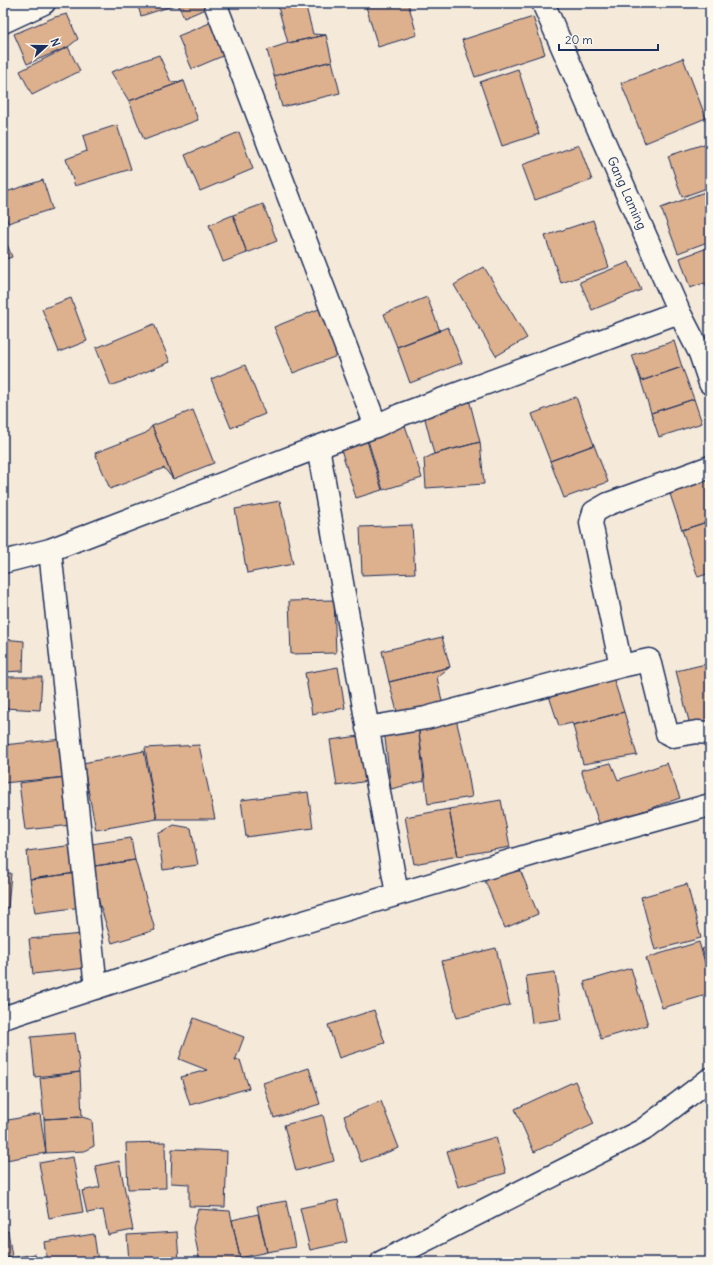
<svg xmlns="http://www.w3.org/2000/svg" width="713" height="1265" viewBox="0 0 713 1265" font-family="Delius,sans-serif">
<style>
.building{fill:#ddb08e;stroke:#1b2f5e}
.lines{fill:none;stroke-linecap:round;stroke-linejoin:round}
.minor-casing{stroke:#1b2f5e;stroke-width:25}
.minor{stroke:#fbf7ec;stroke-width:22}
.labels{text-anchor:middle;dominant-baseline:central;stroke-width:3.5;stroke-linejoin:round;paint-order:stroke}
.street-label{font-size:13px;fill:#1b2f5e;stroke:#fbf7ec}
</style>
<rect width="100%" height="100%" fill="#f5e9d9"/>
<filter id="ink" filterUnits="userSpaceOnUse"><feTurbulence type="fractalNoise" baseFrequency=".025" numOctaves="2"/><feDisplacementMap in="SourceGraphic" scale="8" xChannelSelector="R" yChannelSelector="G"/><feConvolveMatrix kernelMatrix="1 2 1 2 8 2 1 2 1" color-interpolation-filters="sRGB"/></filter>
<g filter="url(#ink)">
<path class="building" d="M 137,3 L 208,3 L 210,7 L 184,18 L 178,4 L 141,16 Z
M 291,3 L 305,3 L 313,34 L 326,35 L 288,43 L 278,7 Z
M 365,3 L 408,3 L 417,35 L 378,47 Z
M 67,14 L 78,39 L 68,47 L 27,64 L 14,34 L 55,17 Z
M 533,17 L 545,54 L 475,77 L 462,40 Z
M 217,20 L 230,53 L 192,69 L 178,36 Z
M 326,35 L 332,61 L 274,76 L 267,50 L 288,43 Z
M 68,47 L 80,71 L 32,95 L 20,71 Z
M 159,55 L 171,82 L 184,81 L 129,101 L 111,72 Z
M 683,58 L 706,118 L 645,143 L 621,83 Z
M 332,61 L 340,93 L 282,107 L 274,76 Z
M 518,69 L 539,134 L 502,146 L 480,82 Z
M 184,81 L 198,120 L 144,140 L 129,101 Z
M 117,125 L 131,169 L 75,186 L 66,159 L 87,151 L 83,136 Z
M 239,132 L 253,169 L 200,191 L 185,155 Z
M 710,142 L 710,187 L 682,197 L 668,156 Z
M 579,145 L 592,180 L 535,200 L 522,165 Z
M 43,180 L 52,209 L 8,223 L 3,207 L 3,193 Z
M 710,190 L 710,241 L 678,253 L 661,208 Z
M 263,204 L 277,241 L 247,253 L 233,215 Z
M 233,215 L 247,253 L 223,262 L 209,225 Z
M 593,220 L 609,267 L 561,283 L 545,236 Z
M 3,234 L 12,257 L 3,260 Z
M 710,247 L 710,297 L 705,283 L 690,288 L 680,258 Z
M 629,262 L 641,290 L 592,310 L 580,282 Z
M 484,267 L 527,338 L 496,356 L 454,285 Z
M 427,297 L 440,331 L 397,347 L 384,314 Z
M 71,298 L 87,341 L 59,352 L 42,309 Z
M 324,307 L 342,354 L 293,373 L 274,327 Z
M 154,324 L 170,362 L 111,386 L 96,348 Z
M 448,327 L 462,363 L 410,383 L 397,347 Z
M 674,341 L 682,367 L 641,381 L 632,355 Z
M 245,365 L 265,414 L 231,428 L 211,379 Z
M 682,367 L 694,399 L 651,413 L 641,381 Z
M 576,397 L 594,445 L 550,461 L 532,414 Z
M 469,399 L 480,442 L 434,454 L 423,411 Z
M 694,399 L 702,423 L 659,437 L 651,413 Z
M 193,410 L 214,463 L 173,479 L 152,426 Z
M 404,422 L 422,478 L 383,490 L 366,434 Z
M 152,426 L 173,479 L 164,468 L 110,489 L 95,453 L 146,433 Z
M 365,434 L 382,490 L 356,498 L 339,443 Z
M 480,442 L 484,484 L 426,488 L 424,459 L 434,454 Z
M 594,445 L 608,482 L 564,498 L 550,461 Z
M 710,477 L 710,521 L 682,530 L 669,491 Z
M 280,501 L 293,564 L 247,573 L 235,509 Z
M 710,521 L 710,573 L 698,577 L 682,530 Z
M 412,525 L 415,573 L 362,575 L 360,527 Z
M 334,600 L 336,653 L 291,654 L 289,601 Z
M 442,637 L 450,667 L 389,682 L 382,651 Z
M 3,639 L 24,641 L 23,671 L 3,672 Z
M 710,663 L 710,724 L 691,729 L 676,671 Z
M 338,667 L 345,708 L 312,714 L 305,673 Z
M 450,667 L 437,677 L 444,711 L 399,719 L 389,682 Z
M 611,671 L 624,712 L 573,725 L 572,723 L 559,726 L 546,687 Z
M 3,677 L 42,677 L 40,710 L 3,708 Z
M 624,712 L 637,755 L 583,764 L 573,725 Z
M 456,719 L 466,761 L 472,797 L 428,804 L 418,724 Z
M 418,724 L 424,781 L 391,789 L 384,730 Z
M 367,735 L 374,780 L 337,786 L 330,740 Z
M 63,739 L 66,777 L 3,783 L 3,745 Z
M 199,745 L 215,819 L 157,819 L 145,748 Z
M 144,751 L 157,819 L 96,830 L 83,763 Z
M 611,763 L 618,780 L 667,763 L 680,798 L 600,826 L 581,770 Z
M 66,777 L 72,825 L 25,830 L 19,783 Z
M 308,792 L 313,828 L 246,837 L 241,800 Z
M 501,800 L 510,847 L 458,856 L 449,809 Z
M 449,809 L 458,856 L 414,864 L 405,817 Z
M 174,825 L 191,828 L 198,865 L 163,870 L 158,834 Z
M 131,838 L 135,860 L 88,867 L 85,845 Z
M 74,845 L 77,873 L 30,879 L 27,851 Z
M 135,860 L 155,930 L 112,943 L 88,867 Z
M 517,862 L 538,914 L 505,928 L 483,876 Z
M 3,873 L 11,873 L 8,908 L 3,907 Z
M 77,873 L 82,907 L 35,913 L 30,879 Z
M 687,884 L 701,938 L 655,950 L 641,897 Z
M 82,934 L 86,968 L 33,974 L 29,939 Z
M 699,942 L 710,980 L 710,994 L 662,1008 L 646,958 Z
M 710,946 L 710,972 L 702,949 Z
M 496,948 L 510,1005 L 457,1018 L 442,961 Z
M 631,968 L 648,1025 L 601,1039 L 584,982 Z
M 555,972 L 561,1019 L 532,1023 L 526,976 Z
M 374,1010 L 385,1043 L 339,1058 L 328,1025 Z
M 194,1018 L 244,1037 L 235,1061 L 240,1060 L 249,1088 L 190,1105 L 181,1077 L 207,1070 L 179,1059 Z
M 75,1033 L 80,1072 L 35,1077 L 31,1037 Z
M 309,1068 L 320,1104 L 274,1118 L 263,1083 Z
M 80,1072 L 82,1117 L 44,1119 L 40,1078 Z
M 575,1081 L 594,1124 L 534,1152 L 515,1109 Z
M 381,1101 L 399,1148 L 361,1162 L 344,1116 Z
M 40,1114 L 46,1153 L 6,1160 L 3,1139 L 3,1121 Z
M 323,1115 L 334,1161 L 296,1171 L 284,1125 Z
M 82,1117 L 92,1120 L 94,1146 L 84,1151 L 46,1153 L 44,1119 Z
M 496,1137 L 506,1173 L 458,1187 L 447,1151 Z
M 165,1142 L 166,1188 L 128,1189 L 126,1143 Z
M 172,1149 L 227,1151 L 225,1207 L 189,1206 L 189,1184 L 171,1183 Z
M 73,1157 L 83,1212 L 49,1218 L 39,1163 Z
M 119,1161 L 133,1230 L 108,1235 L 103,1210 L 87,1213 L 82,1191 L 100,1187 L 95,1166 Z
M 338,1200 L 347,1242 L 310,1250 L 300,1208 Z
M 286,1201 L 295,1247 L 267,1252 L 257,1206 Z
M 198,1209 L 230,1211 L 240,1258 L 223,1262 L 200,1262 L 193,1228 Z
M 258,1214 L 267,1252 L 240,1258 L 232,1220 Z
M 8,1231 L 12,1257 L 3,1258 L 3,1232 Z
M 177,1232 L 179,1262 L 129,1262 L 127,1235 Z
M 94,1234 L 98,1262 L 47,1262 L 44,1242 Z
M 35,1254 L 37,1262 L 3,1262 L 3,1259 Z
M 584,1258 L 586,1262 L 572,1262 Z"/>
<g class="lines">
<g class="minor-casing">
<path id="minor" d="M 215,3 L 376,426
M 543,3 L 679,312 L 700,353 L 710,383
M 3,22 L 44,3
M 318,447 L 397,894
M 710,467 L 608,504 L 594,512 L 591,523 L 621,666 L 649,660 L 667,733 L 673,736 L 697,732 L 710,733
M 50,550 L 96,988
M 3,562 L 50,550 L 318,447 L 376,426 L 400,415 L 679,312
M 367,728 L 426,718 L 621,666
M 3,1018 L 223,946 L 540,852 L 710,805
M 382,1262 L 643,1130 L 710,1079"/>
</g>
<use href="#minor" class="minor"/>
</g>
</g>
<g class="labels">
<g class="street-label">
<text transform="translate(627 193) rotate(66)">Gang Laming</text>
</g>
</g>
<rect width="713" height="1265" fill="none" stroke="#fbf7ec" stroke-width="16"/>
<rect x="8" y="8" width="697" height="1249" fill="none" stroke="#1b2f5e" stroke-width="1.5" filter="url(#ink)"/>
<g transform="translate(46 46) rotate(69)" stroke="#fbf7ec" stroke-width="3" paint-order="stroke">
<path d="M0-3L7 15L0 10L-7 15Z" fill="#1b2f5e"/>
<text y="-6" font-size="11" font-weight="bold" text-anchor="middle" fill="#1b2f5e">N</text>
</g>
<path d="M559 44v6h99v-6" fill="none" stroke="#1b2f5e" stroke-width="2"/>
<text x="565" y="44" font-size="12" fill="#1b2f5e" stroke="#fbf7ec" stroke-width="3" paint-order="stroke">20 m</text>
</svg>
